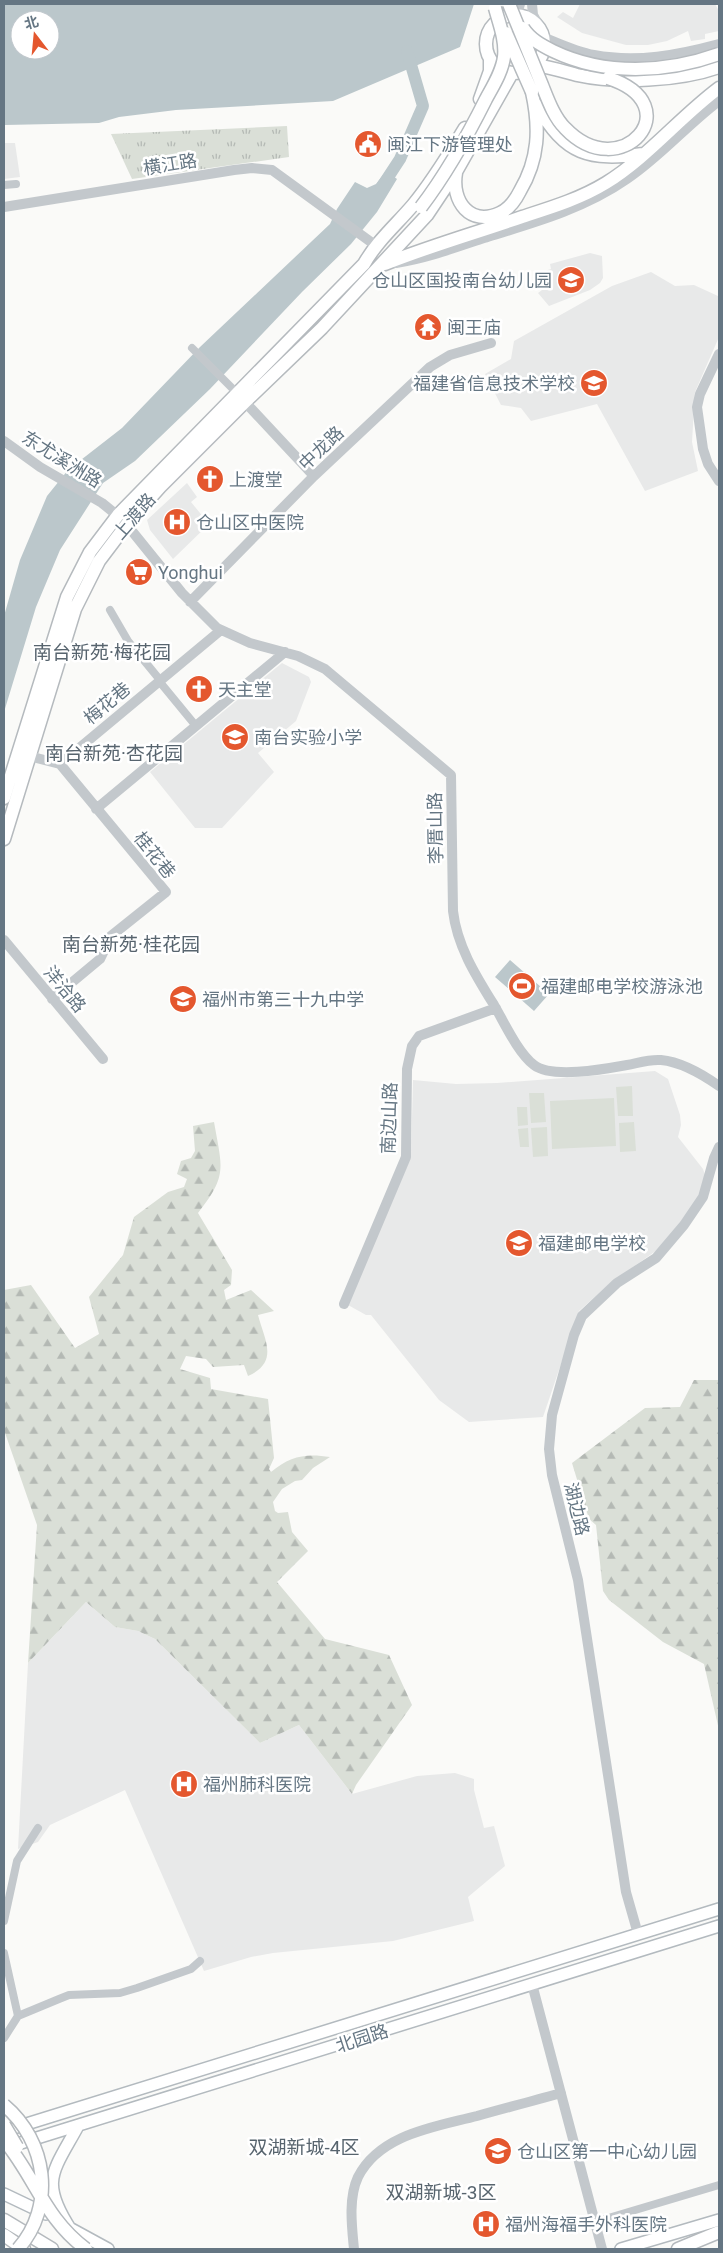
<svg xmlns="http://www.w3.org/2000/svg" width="723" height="2253" viewBox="0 0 723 2253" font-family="Roboto,'Noto Sans SC',sans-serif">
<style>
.built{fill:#e8e9e9}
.green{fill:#dadfd7}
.forest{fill:url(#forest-firs)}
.park{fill:url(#park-tufts)}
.water{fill:#bbc7cb;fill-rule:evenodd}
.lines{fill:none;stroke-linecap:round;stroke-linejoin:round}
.river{stroke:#bbc7cb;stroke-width:12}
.secondary-casing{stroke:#b3babf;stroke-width:14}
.primary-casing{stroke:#b5babe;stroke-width:15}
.trunk-casing{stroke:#b4b9bd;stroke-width:15}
.minor{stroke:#c3c8cc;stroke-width:8}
.tertiary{stroke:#c3c8cc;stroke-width:10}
.secondary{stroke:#fff;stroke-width:11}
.primary{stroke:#fff;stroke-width:12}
.trunk{stroke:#fff;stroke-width:12}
.primary-bridge-casing{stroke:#b5babe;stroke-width:15;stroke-linecap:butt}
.trunk-bridge-casing{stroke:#b4b9bd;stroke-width:15;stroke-linecap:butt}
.primary-bridge{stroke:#fff;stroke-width:12}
.trunk-bridge{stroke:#fff;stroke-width:12}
.labels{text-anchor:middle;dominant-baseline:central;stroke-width:5;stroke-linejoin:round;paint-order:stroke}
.poi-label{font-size:18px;fill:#657683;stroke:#fff;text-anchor:start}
.street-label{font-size:18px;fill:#657683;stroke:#fff}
.neighbourhood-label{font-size:19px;fill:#57646e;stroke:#fff}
</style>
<defs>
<pattern id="forest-firs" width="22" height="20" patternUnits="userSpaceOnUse" patternTransform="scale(1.25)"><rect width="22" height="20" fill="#dadfd7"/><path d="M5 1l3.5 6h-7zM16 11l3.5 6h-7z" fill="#b4b9b4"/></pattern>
<pattern id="park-tufts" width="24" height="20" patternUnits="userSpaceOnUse" patternTransform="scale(1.25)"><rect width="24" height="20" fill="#dadfd7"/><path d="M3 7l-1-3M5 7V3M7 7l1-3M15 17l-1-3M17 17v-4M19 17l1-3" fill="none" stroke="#b4b9b4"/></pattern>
</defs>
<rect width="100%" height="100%" fill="#fafaf8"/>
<path class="built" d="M 580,4 L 715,4 L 719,11 L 719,31 L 705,34 L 705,39 L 691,41 L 688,31 L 667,41 L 648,45 L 626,45 L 582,33 L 557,17 L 563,12 L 573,18 Z
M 4,143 L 15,143 L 20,177 L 4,179 Z
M 590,253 L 602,256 L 603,278 L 600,283 L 590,290 L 549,306 L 538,293 L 542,290 L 538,273 L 551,269 L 550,264 Z
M 651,272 L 675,286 L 694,285 L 718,296 L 719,337 L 695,392 L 692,442 L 698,471 L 645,491 L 597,404 L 531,421 L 521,408 L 501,405 L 485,374 L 511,359 L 514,341 L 612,286 Z
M 187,483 L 197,497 L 191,502 L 209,524 L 173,559 L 150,530 L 147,520 Z
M 282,663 L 309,677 L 311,682 L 296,721 L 258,753 L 274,772 L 222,828 L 195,828 L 150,772 Z
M 655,1071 L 668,1079 L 680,1115 L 681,1125 L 678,1137 L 703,1169 L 705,1175 L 702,1194 L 660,1248 L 609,1284 L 579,1311 L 543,1417 L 469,1422 L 439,1400 L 371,1315 L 366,1315 L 348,1305 L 355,1284 L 411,1157 L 413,1080 L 456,1084 L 497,1083 Z
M 86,1602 L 115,1627 L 138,1631 L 155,1639 L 260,1743 L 299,1725 L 352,1794 L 417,1776 L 455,1773 L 474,1779 L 474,1790 L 484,1828 L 494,1826 L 505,1866 L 468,1897 L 474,1921 L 393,1941 L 273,1953 L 251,1957 L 204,1971 L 125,1790 L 50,1825 L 38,1842 L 18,1849 L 28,1663 Z"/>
<path class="green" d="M 632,1086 L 633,1116 L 618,1116 L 616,1087 Z
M 529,1093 L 544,1093 L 546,1122 L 531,1123 Z
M 614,1098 L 616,1146 L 552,1149 L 550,1101 Z
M 517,1107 L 527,1107 L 528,1125 L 518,1126 Z
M 634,1122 L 636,1151 L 620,1152 L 619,1123 Z
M 547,1127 L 548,1156 L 533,1157 L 531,1128 Z
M 528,1128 L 529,1147 L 520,1147 L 518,1129 Z"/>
<path class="forest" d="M 214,1122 C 222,1168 228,1175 198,1213 L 232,1270 L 231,1285 L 224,1290 L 226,1300 L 251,1290 L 274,1311 L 258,1315 C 264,1339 280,1362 248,1376 L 244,1365 L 213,1367 L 206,1359 L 186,1356 L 180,1369 L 210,1378 L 211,1389 L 268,1399 L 274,1458 L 269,1469 L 271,1472 C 290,1456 306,1453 330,1457 L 313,1468 L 302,1480 L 295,1481 L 282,1489 L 273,1502 L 275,1511 L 278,1513 L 288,1512 L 292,1532 L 308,1551 L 277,1582 L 325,1639 L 389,1655 L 412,1705 L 356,1785 L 352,1794 L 299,1725 L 260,1743 L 155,1639 L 138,1631 L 115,1627 L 86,1602 L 28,1663 L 37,1525 L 4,1430 L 4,1290 L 31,1285 L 75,1348 L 99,1334 L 89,1297 L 123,1255 L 134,1217 L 168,1192 L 184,1187 L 187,1179 L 177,1174 L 181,1161 L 191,1158 L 195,1151 L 193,1126 Z
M 694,1380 L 719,1380 L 719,1730 L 704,1664 L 663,1642 L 609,1600 L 603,1591 L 596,1525 L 589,1519 L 572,1463 L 645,1408 L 680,1407 Z"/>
<path class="park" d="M 287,126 L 289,157 L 132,179 L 111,134 Z"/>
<path class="water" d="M 4,4 L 474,4 L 460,47 L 333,101 L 176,110 L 119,117 L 99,123 L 5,125 ZM 20,20 L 50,20 L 50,50 L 20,50 Z
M 386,171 L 397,179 L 377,212 L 351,244 L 302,292 L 210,389 L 135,461 L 103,483 L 60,550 L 36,607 L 4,712 L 4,616 L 20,560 L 47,496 L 68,470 L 122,428 L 200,347 L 330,224 L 337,209 L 355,182 L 367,188 L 376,184 Z
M 510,960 L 549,994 L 534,1011 L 495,977 Z"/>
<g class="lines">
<path class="river" d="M 381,188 L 400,159 L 423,106 L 407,51"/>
<g class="secondary-casing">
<path id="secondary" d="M 4,2131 L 719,1909
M 8,2147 L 719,1926
M 4,2194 L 46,2214
M 64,2225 L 108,2249
M 71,2230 C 39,2181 53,2172 78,2126
M 621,2249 L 719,2220"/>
</g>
<g class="primary-casing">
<path id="primary" d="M486 44a29 29 0 1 1 58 0a29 29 0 1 1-58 0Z
M 535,65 C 550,67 562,71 577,75 C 618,84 679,81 719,67
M 480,99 L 490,71 L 490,59
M 538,106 C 564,155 590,161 643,154
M 456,173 C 451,201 470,227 500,213 C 509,209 516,199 520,191 C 539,159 540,128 532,92
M 385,264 C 430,246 476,233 522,217 C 550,208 580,199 606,183 C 648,157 680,117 719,88
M 4,798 L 67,597 L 90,552 L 118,515 L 364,264 C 377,241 396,225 413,205 C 433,181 449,154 465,128
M 4,839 L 75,609 L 99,561 L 127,524 L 160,487 L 245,402 L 322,328 L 427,215 L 457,170 L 512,73"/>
</g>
<g class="trunk-casing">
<path id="trunk" d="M 4,2220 L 52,2249
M 4,2235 L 24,2249
M 678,2249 L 719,2232"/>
</g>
<path class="minor" d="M 4,185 L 16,184
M 192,348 L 237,393
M 110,610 L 128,641 L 160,680
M 159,681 L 196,726
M 4,1921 L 17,1861 L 38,1828
M 4,1953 L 18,2016
M 4,2038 L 18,2016 L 59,1999 L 69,1995 L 120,1993 L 137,1988 L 191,1969 L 200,1961
M 595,2222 L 719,2185"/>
<path class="tertiary" d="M 532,4 L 533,15 L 539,26
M 517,14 L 520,4
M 543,37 C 560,44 577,52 594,55 C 637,63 678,55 719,44
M 4,207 L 234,170 L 252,168 L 272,170 L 375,245
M 396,263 C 427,258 454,248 484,238 C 533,223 584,209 627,179 C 661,156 687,125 719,101
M 719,354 L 700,394 L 697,407 L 703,449 L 708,464 L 719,481
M 245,402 L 314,476
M 4,441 L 40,467 L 102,503 L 123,520 L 182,593 L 217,628 L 250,643 L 298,656 L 325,669 L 451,775 L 453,911 C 457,946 476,976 494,1005 C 504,1022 518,1053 534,1065 C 552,1079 605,1069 627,1065 C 638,1063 649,1059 661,1060 C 682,1062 702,1074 719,1086
M 190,602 L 314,476 L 430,367 L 450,355 L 491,343
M 29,756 L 60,764 L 166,892 L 111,936 L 100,959 L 52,999
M 60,764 L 221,630
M 96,809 L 285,652
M 4,940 L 103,1059
M 344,1304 L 406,1157 L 407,1069 L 412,1046 L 419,1036 L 496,1008
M 638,1934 L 626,1892 L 578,1580 L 552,1475 L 549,1449 L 552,1415 L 574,1335 L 582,1316 L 617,1283 L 656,1258 L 684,1225 L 703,1197 L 714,1158 L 719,1147
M 532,1984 L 602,2249
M 354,2249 C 352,2228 348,2198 358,2177 C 380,2134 435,2127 477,2116 C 505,2108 533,2101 561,2093"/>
<use href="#secondary" class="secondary"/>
<use href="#primary" class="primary"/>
<use href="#trunk" class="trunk"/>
<g class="primary-bridge-casing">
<path id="primary-bridge" d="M 509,4 C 520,31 531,58 542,85 C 548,100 554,117 565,128 C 621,187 692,105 608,78
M 523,28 C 530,39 541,45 553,51 C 605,76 666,73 719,54
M 506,33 L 532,92
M 421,207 C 447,173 467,137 486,99 C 493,86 502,72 504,57 C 506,40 499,23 495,8"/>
</g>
<g class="trunk-bridge-casing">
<path id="trunk-bridge" d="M 4,2105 C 47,2141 56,2206 18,2249
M 4,2125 L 17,2147
M 4,2140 C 35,2177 45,2219 86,2249"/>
</g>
<use href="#primary-bridge" class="primary-bridge"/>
<use href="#trunk-bridge" class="trunk-bridge"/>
</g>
<defs>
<g id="civic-disc" transform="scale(1.4375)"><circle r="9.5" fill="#e4572e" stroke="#fff"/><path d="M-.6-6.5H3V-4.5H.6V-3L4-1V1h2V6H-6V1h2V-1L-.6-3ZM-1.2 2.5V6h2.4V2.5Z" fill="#fff"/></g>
<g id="school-disc" transform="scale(1.4375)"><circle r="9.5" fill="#e4572e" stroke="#fff"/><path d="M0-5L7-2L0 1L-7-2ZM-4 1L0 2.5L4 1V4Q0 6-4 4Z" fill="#fff"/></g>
<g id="temple-disc" transform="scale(1.4375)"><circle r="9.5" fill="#e4572e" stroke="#fff"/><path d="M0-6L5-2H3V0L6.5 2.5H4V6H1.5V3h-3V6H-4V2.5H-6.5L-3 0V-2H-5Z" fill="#fff"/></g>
<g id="church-disc" transform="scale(1.4375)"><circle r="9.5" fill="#e4572e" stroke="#fff"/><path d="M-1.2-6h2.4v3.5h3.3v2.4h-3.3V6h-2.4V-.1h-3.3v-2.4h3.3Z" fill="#fff"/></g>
<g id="hospital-disc" transform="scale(1.4375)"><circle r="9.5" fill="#e4572e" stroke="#fff"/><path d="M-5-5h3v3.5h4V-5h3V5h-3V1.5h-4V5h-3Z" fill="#fff"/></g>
<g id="supermarket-disc" transform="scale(1.4375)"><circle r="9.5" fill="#e4572e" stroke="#fff"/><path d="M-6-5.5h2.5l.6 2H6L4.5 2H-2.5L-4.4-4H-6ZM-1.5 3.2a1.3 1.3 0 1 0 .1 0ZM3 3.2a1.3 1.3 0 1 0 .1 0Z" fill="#fff"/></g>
<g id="stadium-disc" transform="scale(1.4375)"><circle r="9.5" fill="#e4572e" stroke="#fff"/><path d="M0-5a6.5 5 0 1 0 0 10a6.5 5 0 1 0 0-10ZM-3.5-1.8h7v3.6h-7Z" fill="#fff"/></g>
</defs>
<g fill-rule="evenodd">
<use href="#civic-disc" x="368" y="144"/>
<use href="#school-disc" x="571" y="280"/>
<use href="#temple-disc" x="428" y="327"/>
<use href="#school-disc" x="594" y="383"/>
<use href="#church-disc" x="210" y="479"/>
<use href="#hospital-disc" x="177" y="522"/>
<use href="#supermarket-disc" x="139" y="572"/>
<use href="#church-disc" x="199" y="689"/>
<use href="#school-disc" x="235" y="737"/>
<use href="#stadium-disc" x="522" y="986"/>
<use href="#school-disc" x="183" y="999"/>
<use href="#school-disc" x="519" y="1243"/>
<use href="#hospital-disc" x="184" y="1784"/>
<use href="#school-disc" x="498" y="2151"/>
<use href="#hospital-disc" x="486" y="2224"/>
</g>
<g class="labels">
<g class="poi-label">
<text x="387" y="144">闽江下游管理处</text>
<text x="552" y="280" text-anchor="end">仓山区国投南台幼儿园</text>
<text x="447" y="327">闽王庙</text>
<text x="575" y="383" text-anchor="end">福建省信息技术学校</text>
<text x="229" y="479">上渡堂</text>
<text x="196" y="522">仓山区中医院</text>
<text x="158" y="572">Yonghui</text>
<text x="218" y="689">天主堂</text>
<text x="254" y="737">南台实验小学</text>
<text x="541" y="986">福建邮电学校游泳池</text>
<text x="202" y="999">福州市第三十九中学</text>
<text x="538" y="1243">福建邮电学校</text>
<text x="203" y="1784">福州肺科医院</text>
<text x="517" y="2151">仓山区第一中心幼儿园</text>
<text x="505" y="2224">福州海福手外科医院</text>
</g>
<g class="street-label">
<text transform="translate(170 164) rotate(-9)">横江路</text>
<text transform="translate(321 448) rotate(-44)">中龙路</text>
<text transform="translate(62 459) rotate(32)">东尤溪洲路</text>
<text transform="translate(134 516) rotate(-49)">上渡路</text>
<text transform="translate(107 703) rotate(-40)">梅花巷</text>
<text transform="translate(435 828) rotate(-91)">李厝山路</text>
<text transform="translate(155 855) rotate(51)">桂花巷</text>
<text transform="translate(65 989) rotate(50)">洋洽路</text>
<text transform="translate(389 1118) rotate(-88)">南边山路</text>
<text transform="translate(577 1509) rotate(76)">湖边路</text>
<text transform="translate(362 2038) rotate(-18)">北园路</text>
</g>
<g class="neighbourhood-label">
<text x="102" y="652">南台新苑·梅花园</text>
<text x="114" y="753">南台新苑·杏花园</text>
<text x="131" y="944">南台新苑·桂花园</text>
<text x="304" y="2147">双湖新城-4区</text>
<text x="441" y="2192">双湖新城-3区</text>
</g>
</g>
<rect width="723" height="2253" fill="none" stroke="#657683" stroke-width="10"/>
<g transform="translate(35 35) rotate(344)"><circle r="24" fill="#ffffff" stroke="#c1c8cd"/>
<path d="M0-4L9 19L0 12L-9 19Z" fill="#e4572e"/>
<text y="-8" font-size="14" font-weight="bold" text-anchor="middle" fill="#657683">北</text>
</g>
</svg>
